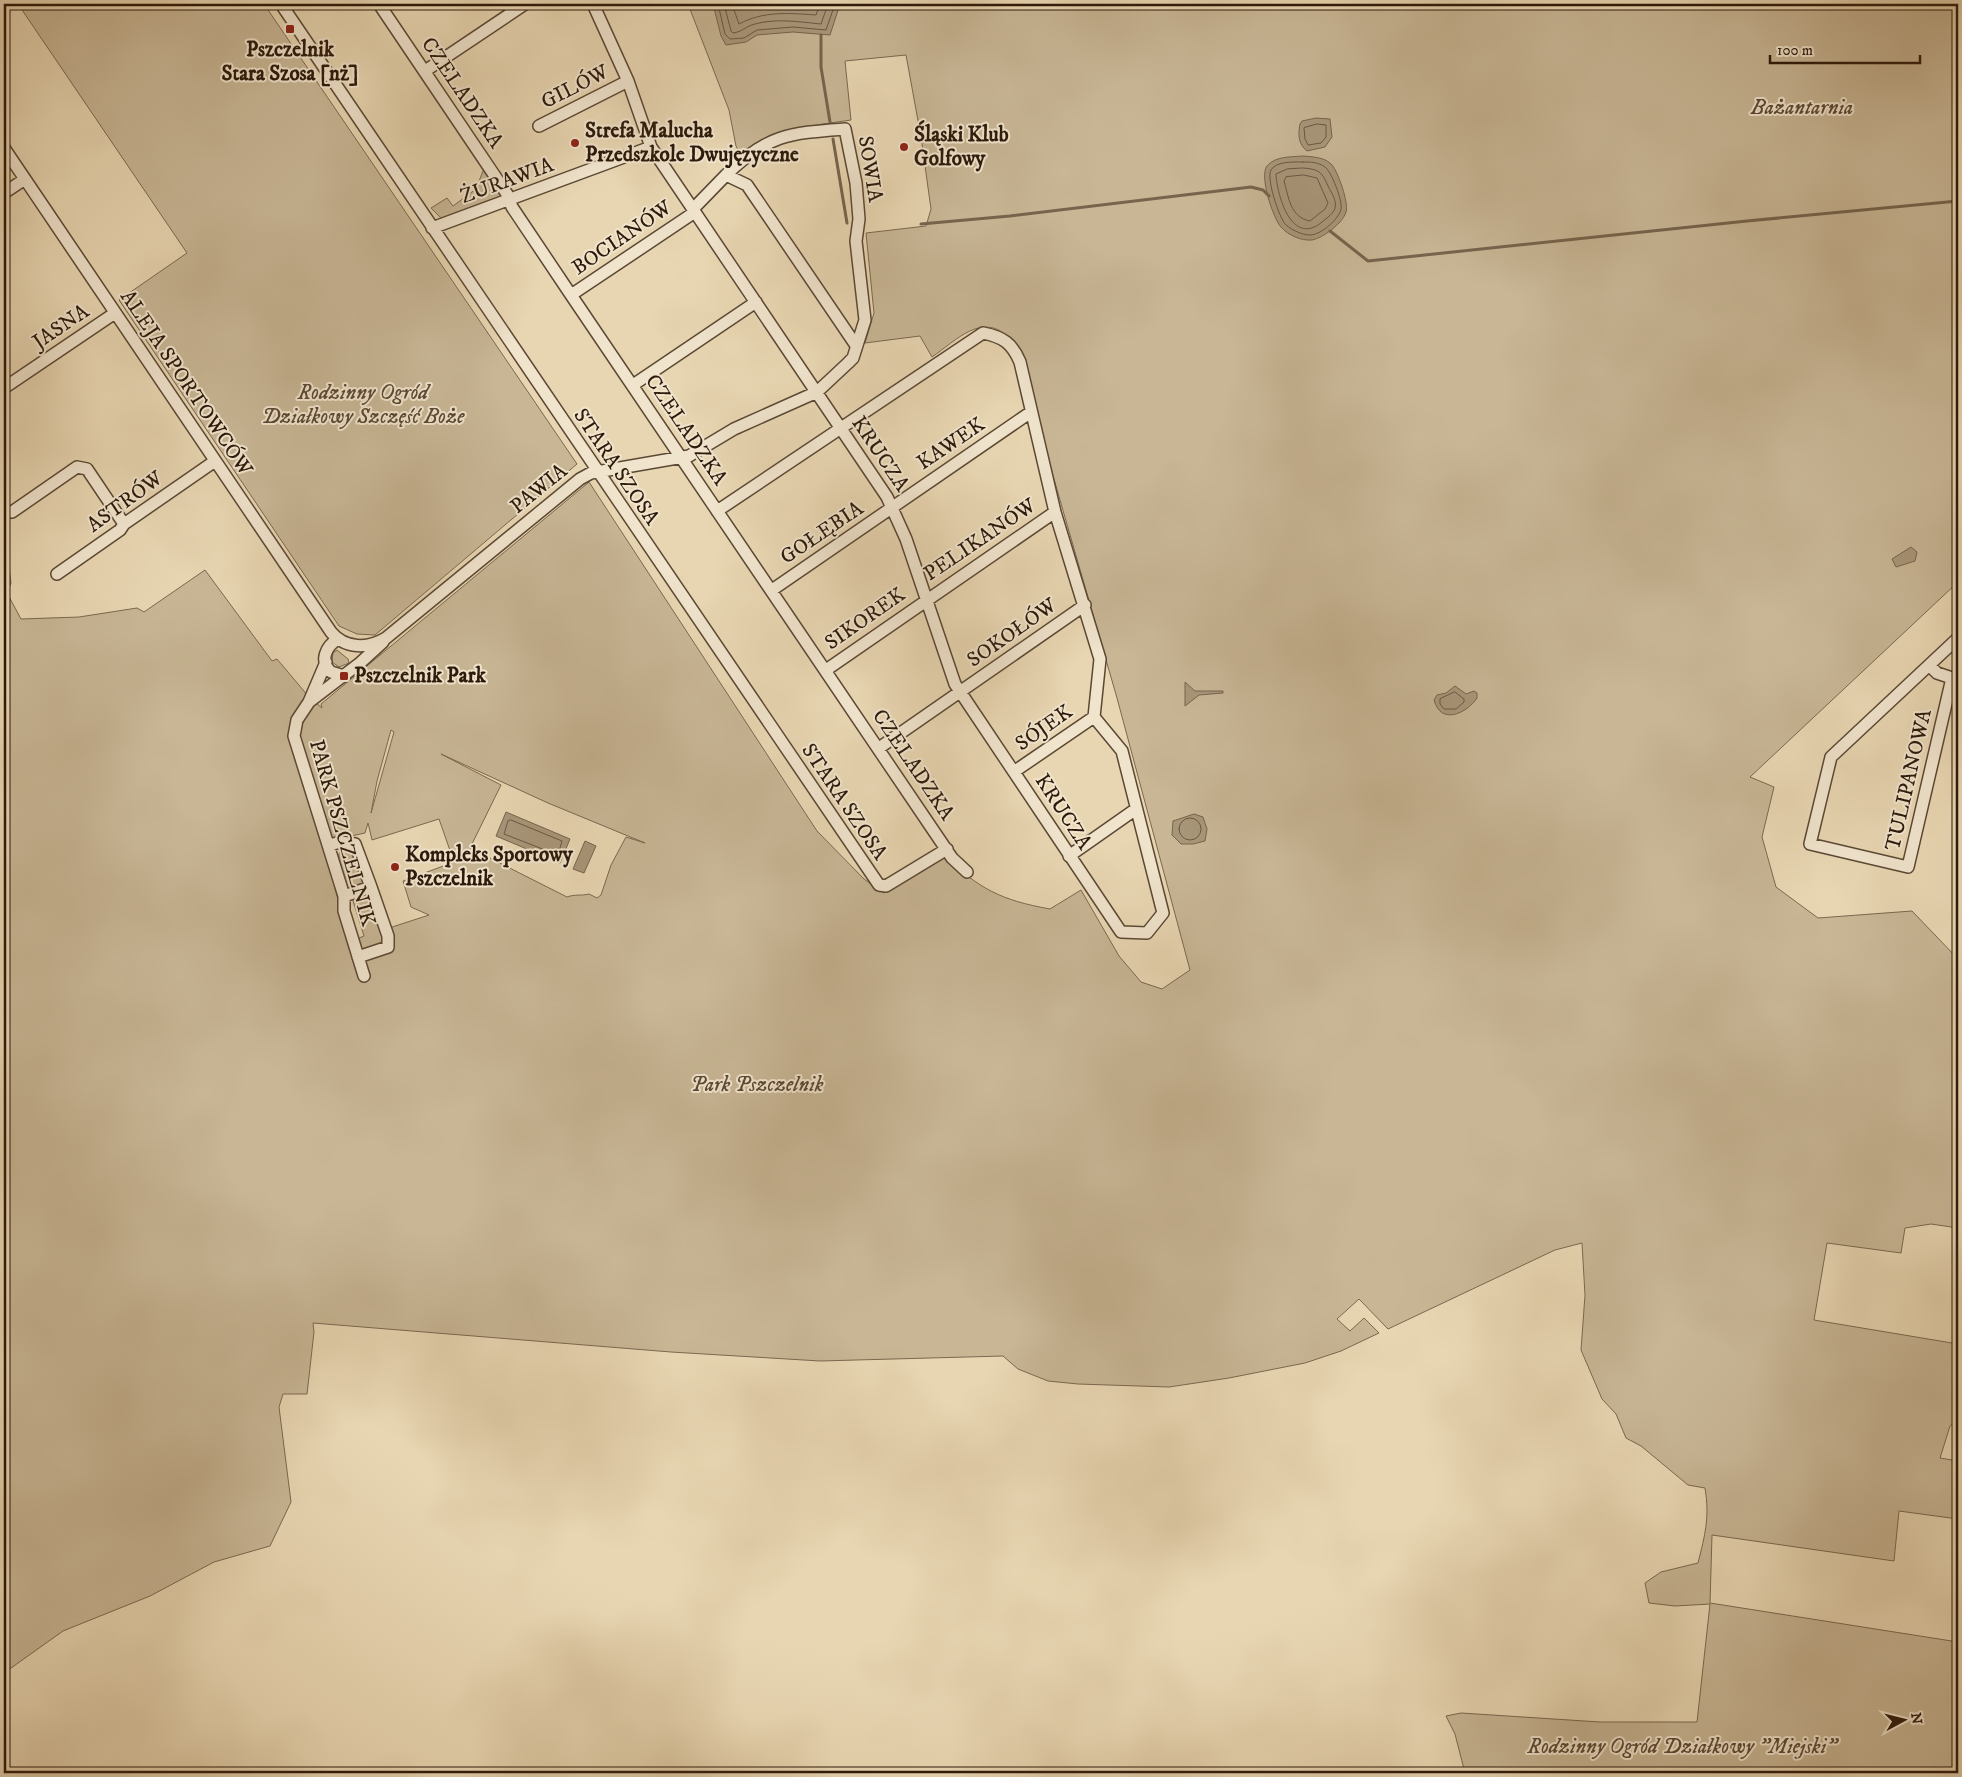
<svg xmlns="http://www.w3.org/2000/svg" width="1962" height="1777" viewBox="0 0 1962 1777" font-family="'IM FELL DW Pica',serif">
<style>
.green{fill:#c8b695;stroke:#7a6850;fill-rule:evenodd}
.water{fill:#a89679;stroke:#76644d}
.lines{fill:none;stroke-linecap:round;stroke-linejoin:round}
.shore{stroke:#6a5842;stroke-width:1}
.stream{stroke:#76644d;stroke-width:3}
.minor-casing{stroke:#5b4834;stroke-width:14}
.minor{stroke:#f0e4cd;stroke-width:11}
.poi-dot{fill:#8f2418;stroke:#f0e4cd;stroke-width:2}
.labels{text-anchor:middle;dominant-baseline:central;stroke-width:4;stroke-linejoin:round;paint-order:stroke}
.poi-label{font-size:21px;font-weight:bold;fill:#2c190a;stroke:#f0e4cd;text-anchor:start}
.street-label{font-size:21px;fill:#2c190a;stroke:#f0e4cd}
.park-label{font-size:21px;font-style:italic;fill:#5b4834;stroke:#f0e4cd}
</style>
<rect width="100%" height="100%" fill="#e8d6b2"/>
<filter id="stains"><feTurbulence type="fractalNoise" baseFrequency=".004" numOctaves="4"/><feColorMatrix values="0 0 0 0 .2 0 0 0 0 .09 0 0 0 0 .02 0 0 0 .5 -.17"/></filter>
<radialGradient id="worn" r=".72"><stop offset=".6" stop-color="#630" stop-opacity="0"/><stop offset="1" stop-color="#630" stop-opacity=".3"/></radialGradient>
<path class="green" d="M 18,4 L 264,4 L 577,464 L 375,635 L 357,634 L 339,626 L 119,300 L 187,253 Z
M 688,4 L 1958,4 L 1958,582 L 1750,777 L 1774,787 L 1762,837 L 1776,887 L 1818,918 L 1912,911 L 1958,959 L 1958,1228 L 1931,1224 L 1905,1228 L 1901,1253 L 1827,1243 L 1814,1320 L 1958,1344 L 1958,1419 L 1950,1426 L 1940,1458 L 1958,1461 L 1958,1519 L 1899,1511 L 1894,1561 L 1712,1535 L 1710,1603 L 1958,1642 L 1958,1773 L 1465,1773 L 1455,1734 L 1446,1716 L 1461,1713 L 1600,1722 L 1697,1722 L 1710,1604 L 1675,1606 L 1649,1603 L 1645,1583 L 1661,1572 L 1698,1563 C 1705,1535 1710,1517 1705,1488 L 1688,1485 L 1641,1446 L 1626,1438 L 1616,1414 L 1602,1399 L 1581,1350 L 1585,1295 L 1582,1243 L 1555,1250 L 1388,1329 L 1359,1299 L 1337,1319 L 1350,1331 L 1364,1318 L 1379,1333 L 1341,1351 L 1305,1363 L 1229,1378 L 1169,1387 L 1078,1384 L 1048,1381 L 1018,1369 L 1003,1356 L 820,1361 L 671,1352 L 313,1323 L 314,1332 L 307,1394 L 283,1394 L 279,1407 L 291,1502 L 270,1546 L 214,1562 L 150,1596 L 63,1631 L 4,1673 L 4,540 L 6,544 L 11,583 L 7,593 L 21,619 L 79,617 L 137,608 L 144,612 L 205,570 L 272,661 L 277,659 L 309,697 L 322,708 L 321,704 L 589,482 L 817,831 L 864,879 L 884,893 L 943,855 C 980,889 1000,900 1050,909 L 1081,890 L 1119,956 L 1141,982 L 1162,989 L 1190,970 L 1117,698 L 1041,434 L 1009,337 C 981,312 957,340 932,357 L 920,336 L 865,343 L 874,313 L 866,233 L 926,226 L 931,209 L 921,137 L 906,55 L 845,61 L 851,120 C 805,127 780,127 741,156 L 736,146 L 729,110 ZM 391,730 L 394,732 L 371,813 L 377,781 ZM 441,754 L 548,803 L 645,843 L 626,837 L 611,865 L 601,895 L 597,898 L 589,894 C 581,896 575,894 567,897 L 470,848 L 501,785 ZM 439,819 L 454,862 L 403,881 L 411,907 L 429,915 L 383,930 L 368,893 L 354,898 L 353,901 L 364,936 L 349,942 L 323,842 L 365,833 L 368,823 L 372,840 Z
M 485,170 L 501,194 L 499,199 L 448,218 L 441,218 L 431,208 L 447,198 L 453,206 L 476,189 L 483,171 Z
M 337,650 L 348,659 L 349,663 L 339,667 L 332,662 L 333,653 Z
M 346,847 L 355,850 L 366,884 L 348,888 L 339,858 L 339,853 Z"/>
<path class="water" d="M 713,4 L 840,4 L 830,35 L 793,32 L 757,35 L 746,42 L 726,45 L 721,36 Z
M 1316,118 L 1330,119 L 1332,137 L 1325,147 L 1307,151 C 1298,144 1298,134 1300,124 L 1302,121 Z
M 1303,156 C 1313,157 1325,157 1332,165 C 1338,172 1349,203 1346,212 C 1343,223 1323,238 1312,240 C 1301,241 1288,235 1281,227 C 1273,218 1259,176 1267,166 C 1275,156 1292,157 1303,156 Z
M 1911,547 L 1917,552 L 1915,561 L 1896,567 L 1892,559 Z
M 1185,682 L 1195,691 L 1223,691 L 1223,693 L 1199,695 L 1185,706 Z
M 1455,686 L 1466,694 L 1474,691 L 1477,693 L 1477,698 C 1467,713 1441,726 1434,700 L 1437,695 L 1446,693 Z
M 506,812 L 570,839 L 560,863 L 496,836 Z
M 1194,814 L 1203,817 L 1207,829 L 1205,841 L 1193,844 L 1181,844 L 1172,835 L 1173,821 Z
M 585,841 L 596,846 L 584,873 L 573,869 Z"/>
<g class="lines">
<path class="shore" d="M 718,4 L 725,34 L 730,39 L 744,38 L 757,30 L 793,27 L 826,30 L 835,4
M 724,4 L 731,31 L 733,33 C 742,32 746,26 755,24 C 776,18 800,22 821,24 L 828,4
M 732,4 L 739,24 C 763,11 788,13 816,15 L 820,4
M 1317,124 L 1326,125 L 1326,137 L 1321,143 L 1308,145 L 1305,139 L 1304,128 Z
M 1303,162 C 1311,162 1318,162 1325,167 C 1331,171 1343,201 1341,209 C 1339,219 1321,235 1310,235 C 1302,235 1292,230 1286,225 C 1279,218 1266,178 1271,170 C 1276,161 1294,162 1303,162 Z
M 1303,168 C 1319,169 1322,172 1328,186 C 1331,192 1337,200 1335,208 C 1334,213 1327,218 1322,222 C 1292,247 1277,196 1276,174 L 1287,169 Z
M 1304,175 L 1317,178 L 1328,203 L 1325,209 L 1310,221 C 1290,217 1289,198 1284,181 L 1286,177 Z
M 1455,692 L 1464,699 L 1464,702 L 1456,709 L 1444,709 L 1440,704 L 1440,699 Z
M1179 829a11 11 0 1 1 22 0a11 11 0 1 1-22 0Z
M 511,820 L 562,841 L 558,855 L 504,834 L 508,821 Z"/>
<path class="stream" d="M 821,35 L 821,67 L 830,122
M 833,139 L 847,223
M 921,224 L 1010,216 L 1251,187 L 1263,190 L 1269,196
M 1330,231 L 1368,261 L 1747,221 L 1958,201"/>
<g class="minor-casing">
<path id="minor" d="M 281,4 L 879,885 L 886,886 L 947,849
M 379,4 L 507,194 L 512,207 L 571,295 L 952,858 L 967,872
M 593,4 L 628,81 L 651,147 L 887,497 L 906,539 L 955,684 L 1121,932 L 1147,933 L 1163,913 L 1122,751 L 1094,717 L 1100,659 L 1055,512 L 1020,362 C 1012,343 1003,337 983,333 L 717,511
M 425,71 L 525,4
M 539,126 L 628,81
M 4,148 L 331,632 C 345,649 368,649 386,638 L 580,479 L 591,473 L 689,456 L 734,429 L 817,392 L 848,363 L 853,358 L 865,320 L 856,241 L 859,219 L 856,183 L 845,129 C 790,133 768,134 726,175
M 4,193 L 25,179
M 693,209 L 726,175 L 747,185 L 855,344
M 432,228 L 651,147
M 571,295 L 695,212
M 633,385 L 756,302
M 4,388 L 115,313
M 12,512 L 77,467 L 87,469 L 124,524
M 57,574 L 120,530 L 124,524 L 215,461
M 772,590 L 1031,412
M 338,639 C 326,646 319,661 331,672 L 344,676
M 326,662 L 309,702 L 297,720 L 294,736 L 344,896 L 344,911 L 364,976
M 1930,666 L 1937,673 L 1958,680
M 826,670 L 1055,512
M 1952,678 L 1908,867 L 1810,844 L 1831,757 L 1958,638
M 309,702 L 360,663 L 383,642
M 879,748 L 1085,605
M 1015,771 L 1094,717
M 329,845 L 341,842 L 355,844 L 371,887 L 344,896
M 1069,856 L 1136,809
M 358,957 L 388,947 L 388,936 L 371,887"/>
</g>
<use href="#minor" class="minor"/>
</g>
<g class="poi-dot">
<rect x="285" y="24" width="10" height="10" rx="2.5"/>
<circle cx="575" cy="143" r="5"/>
<circle cx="904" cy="147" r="5"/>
<rect x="339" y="671" width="10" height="10" rx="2.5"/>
<circle cx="395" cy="867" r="5"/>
</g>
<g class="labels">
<g class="poi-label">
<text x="290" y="50" text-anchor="middle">Pszczelnik<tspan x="290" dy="24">Stara Szosa [nż]</tspan></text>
<text x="585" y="131">Strefa Malucha<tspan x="585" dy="24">Przedszkole Dwujęzyczne</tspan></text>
<text x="914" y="135">Śląski Klub<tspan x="914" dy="24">Golfowy</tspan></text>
<text x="354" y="676">Pszczelnik Park</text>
<text x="405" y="855">Kompleks Sportowy<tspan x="405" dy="24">Pszczelnik</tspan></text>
</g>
<g class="street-label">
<text transform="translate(575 87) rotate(-27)">GILÓW</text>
<text transform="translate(462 93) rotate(56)">CZELADZKA</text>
<text transform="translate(870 169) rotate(81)">SOWIA</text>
<text transform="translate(507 181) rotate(-20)">ŻURAWIA</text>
<text transform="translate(622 238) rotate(-34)">BOCIANÓW</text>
<text transform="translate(61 327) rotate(-34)">JASNA</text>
<text transform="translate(186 383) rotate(56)">ALEJA SPORTOWCÓW</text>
<text transform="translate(686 430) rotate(56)">CZELADZKA</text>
<text transform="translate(951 444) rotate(-34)">KAWEK</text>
<text transform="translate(880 454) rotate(56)">KRUCZA</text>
<text transform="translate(616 467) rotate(56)">STARA SZOSA</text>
<text transform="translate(539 489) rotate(-39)">PAWIA</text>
<text transform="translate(125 502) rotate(-36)">ASTRÓW</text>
<text transform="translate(822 533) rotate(-34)">GOŁĘBIA</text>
<text transform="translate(980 540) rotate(-34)">PELIKANÓW</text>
<text transform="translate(865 619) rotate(-35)">SIKOREK</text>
<text transform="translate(1012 633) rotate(-35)">SOKOŁÓW</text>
<text transform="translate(1044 728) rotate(-35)">SÓJEK</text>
<text transform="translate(913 765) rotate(56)">CZELADZKA</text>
<text transform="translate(1909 780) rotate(-77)">TULIPANOWA</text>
<text transform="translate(844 802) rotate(56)">STARA SZOSA</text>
<text transform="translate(1063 812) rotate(57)">KRUCZA</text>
<text transform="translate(342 833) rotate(74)">PARK PSZCZELNIK</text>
</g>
<g class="park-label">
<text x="1802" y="108">Bażantarnia</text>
<text x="363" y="393">Rodzinny Ogród<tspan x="363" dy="24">Działkowy Szczęść Boże</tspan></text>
<text x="757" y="1085">Park Pszczelnik</text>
<text x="1682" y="1747">Rodzinny Ogród Działkowy "Miejski"</text>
</g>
</g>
<rect width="1962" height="1777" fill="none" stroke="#e8d6b2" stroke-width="20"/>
<rect x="5" y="5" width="1952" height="1767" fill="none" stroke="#2c190a" stroke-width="2.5"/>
<rect x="10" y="10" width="1942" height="1757" fill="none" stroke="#2c190a"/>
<g transform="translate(1904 1720) rotate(83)" stroke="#f0e4cd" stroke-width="4" paint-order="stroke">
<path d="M0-4L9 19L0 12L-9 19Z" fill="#2c190a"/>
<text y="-8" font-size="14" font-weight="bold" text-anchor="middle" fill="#2c190a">N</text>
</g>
<path d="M1770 55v8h150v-8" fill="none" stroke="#2c190a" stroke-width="2.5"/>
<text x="1777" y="55" font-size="15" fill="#2c190a" stroke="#f0e4cd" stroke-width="4" paint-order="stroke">100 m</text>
<rect width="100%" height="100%" filter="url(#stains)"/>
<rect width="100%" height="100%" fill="url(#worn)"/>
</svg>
